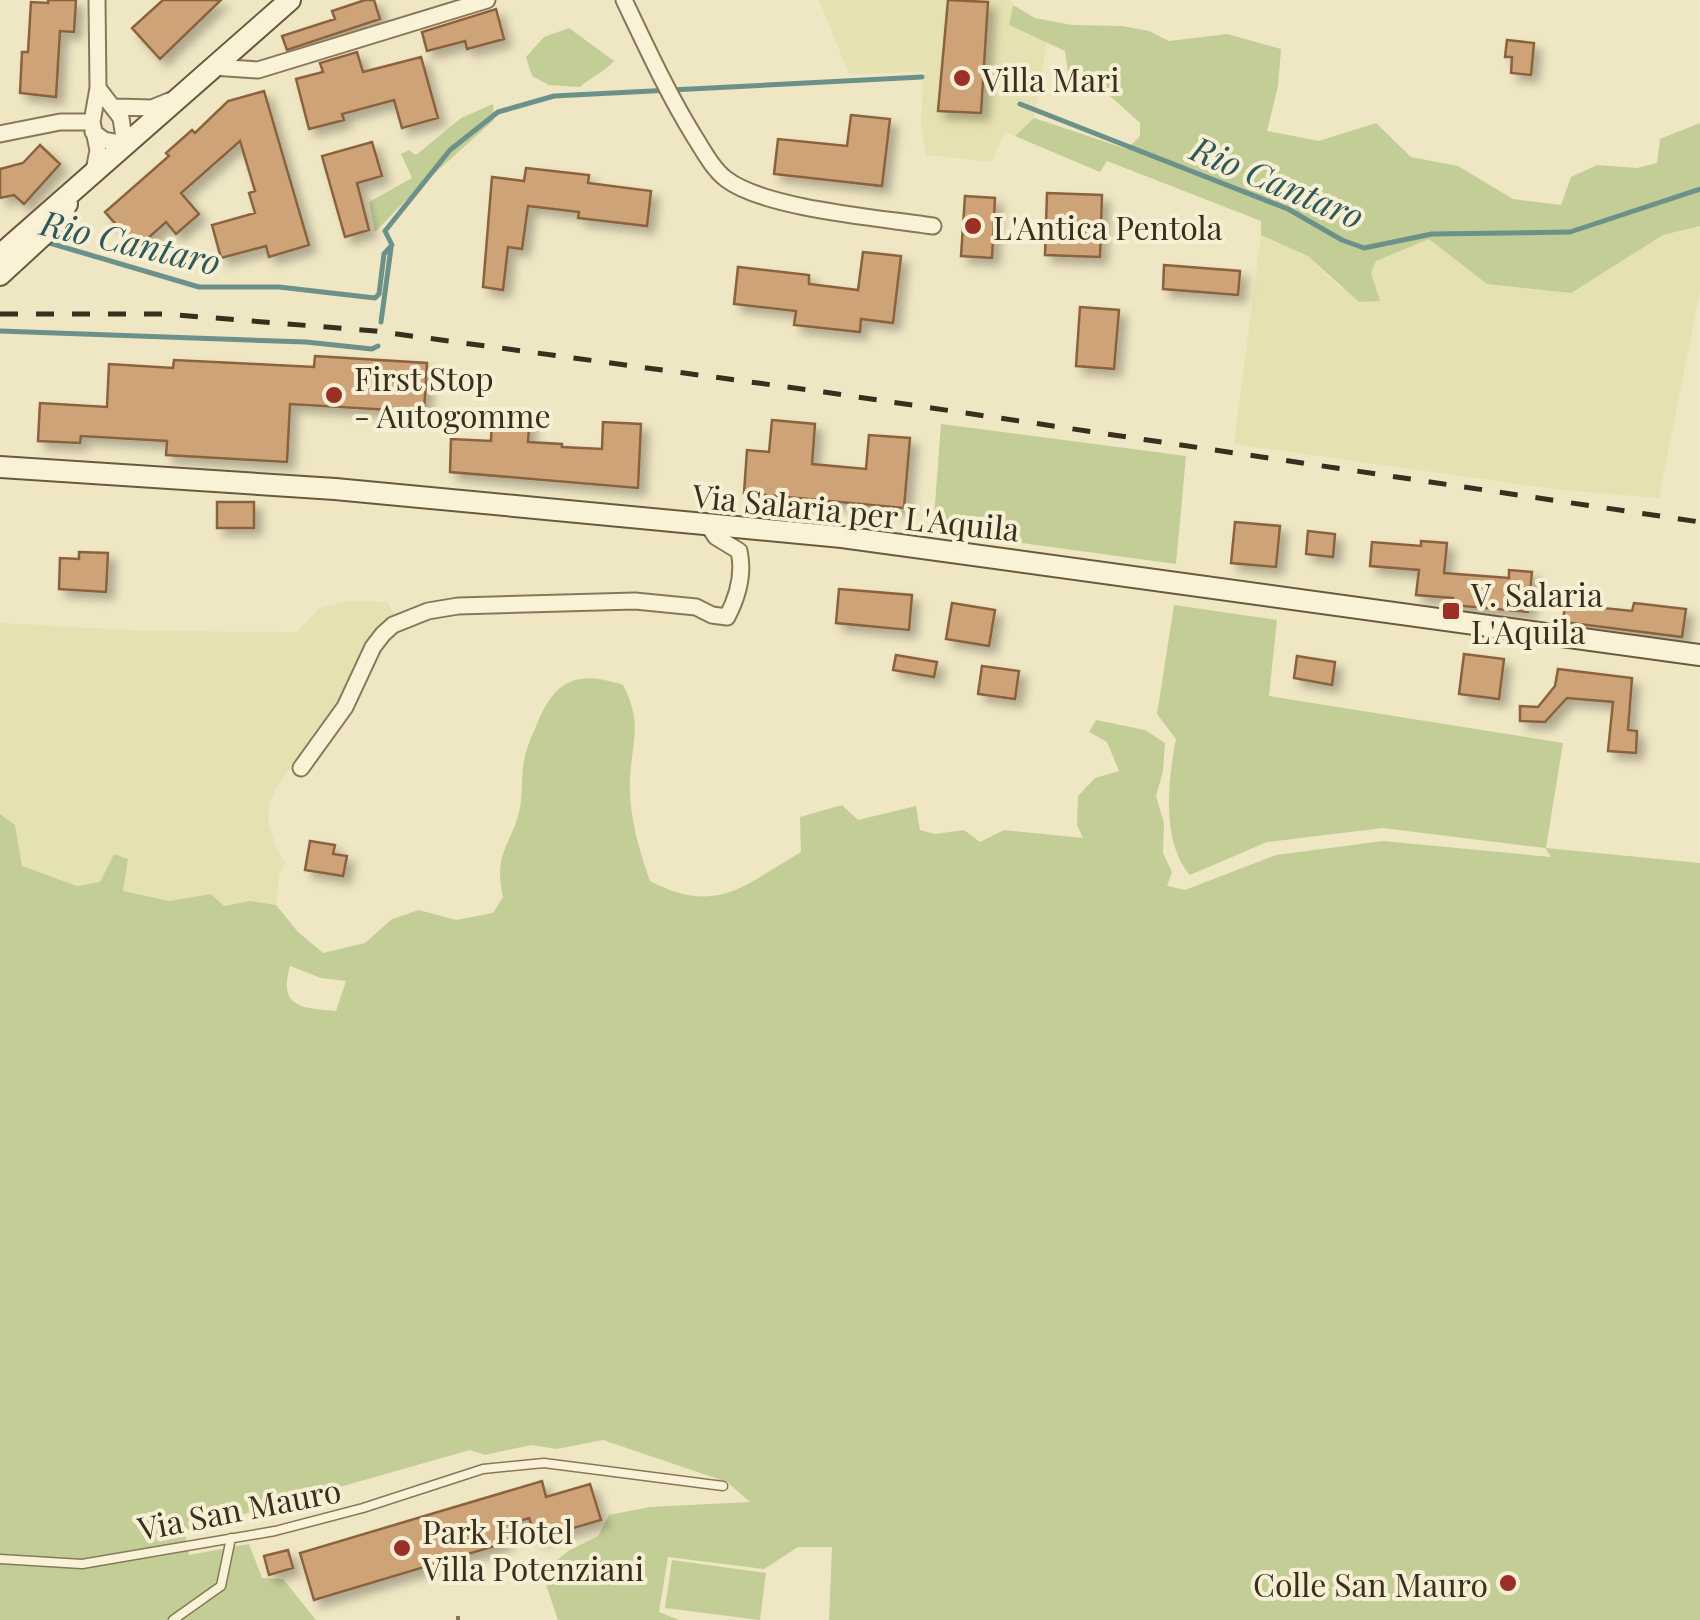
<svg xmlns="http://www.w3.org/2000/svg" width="1700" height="1620" viewBox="0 0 1700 1620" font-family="'Playfair Display',serif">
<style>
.farmland{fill:#e5e1b0}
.green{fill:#c3ce97;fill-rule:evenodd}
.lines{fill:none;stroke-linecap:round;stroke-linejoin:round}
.stream{stroke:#6c918b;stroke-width:5}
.building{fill:#cfa378;stroke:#8a623e;stroke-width:2.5;filter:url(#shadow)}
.lane-casing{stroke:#8a7759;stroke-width:11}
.street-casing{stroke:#8a7759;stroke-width:19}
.secondary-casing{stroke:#6c583c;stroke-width:24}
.path{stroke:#8a7759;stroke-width:4;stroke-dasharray:8 5;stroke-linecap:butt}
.lane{stroke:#faf2d7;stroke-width:8}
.street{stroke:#faf2d7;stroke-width:15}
.secondary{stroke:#faf2d7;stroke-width:20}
.rail{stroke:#3a2e1e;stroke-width:5;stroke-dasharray:18 18;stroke-linecap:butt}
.poi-dot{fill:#9b3027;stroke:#f7efd3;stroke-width:4}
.labels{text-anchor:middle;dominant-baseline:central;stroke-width:8;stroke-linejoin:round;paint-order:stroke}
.poi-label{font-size:32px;fill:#3a2e1e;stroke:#f7efd3;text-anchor:start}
.street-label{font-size:32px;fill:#3a2e1e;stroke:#f7efd3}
.water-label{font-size:35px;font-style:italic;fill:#2d595a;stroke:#f7efd3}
</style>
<defs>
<filter id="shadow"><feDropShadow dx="7" dy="7" stdDeviation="5" flood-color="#0004"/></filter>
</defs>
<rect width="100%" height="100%" fill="#efe6c3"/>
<path class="farmland" d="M 819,0 L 1010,0 L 1013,5 L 1009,25 L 1047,41 L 1034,118 L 1015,136 L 1005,132 L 992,162 L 926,155 L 921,124 L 924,72 L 849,74 Z
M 1700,226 L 1700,291 L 1659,498 L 1553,489 L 1234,444 L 1261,235 L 1308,256 L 1341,289 L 1371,273 L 1376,261 L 1430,239 L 1487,284 L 1571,293 L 1663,235 Z
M 345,601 L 387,602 L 396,617 L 339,707 L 277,786 L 269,804 L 268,823 L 277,850 L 285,863 L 279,876 L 276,905 L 250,901 L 224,906 L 211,894 L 169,901 L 123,891 L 114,854 L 100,882 L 76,886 L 22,866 L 15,825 L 0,814 L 0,623 L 144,631 L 297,632 L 319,609 Z"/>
<path class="green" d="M 1013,5 L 1035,18 L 1072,25 L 1122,26 L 1149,31 L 1169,41 L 1227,34 L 1281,49 L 1278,86 L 1267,131 L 1319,141 L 1376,123 L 1411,157 L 1458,166 L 1513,199 L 1561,205 L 1571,177 L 1597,165 L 1637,168 L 1657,163 L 1660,139 L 1700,123 L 1700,226 L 1663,235 L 1571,293 L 1487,284 L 1429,239 L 1376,261 L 1371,273 L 1380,301 L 1359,302 L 1308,256 L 1261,235 L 1261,221 L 1107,161 L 1100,172 L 1015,136 L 1034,118 L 1127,149 L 1140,136 L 1140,123 L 1109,95 L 1069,80 L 1065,51 L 1009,25 Z
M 569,28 L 614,61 C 603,73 591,77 580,87 L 549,85 L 532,76 L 526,57 L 544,37 Z
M 493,104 L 494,120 L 417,189 L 375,232 L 369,202 L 412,178 L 401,154 L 409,150 L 416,155 L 461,118 Z
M 941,424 L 1186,456 L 1176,564 L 933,531 Z
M 1174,605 L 1277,620 L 1269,696 L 1563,743 L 1546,848 L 1700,863 L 1700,1620 L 829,1620 L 832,1547 L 798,1547 L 764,1569 L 668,1557 L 659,1612 L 679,1620 L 558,1620 L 542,1573 L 568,1551 L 598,1536 L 609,1515 L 650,1507 L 750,1502 L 727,1482 L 603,1440 L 557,1449 L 531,1445 L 485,1455 L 470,1450 L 184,1531 L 189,1555 L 249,1544 L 262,1578 L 283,1579 L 316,1620 L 0,1620 L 0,814 L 15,825 L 22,866 L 77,886 L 100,882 L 114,854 L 128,859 L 123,891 L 169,901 L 211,894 L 224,906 L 250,901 L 276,905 L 298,932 L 323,953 L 365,943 L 392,919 L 419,910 L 456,920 L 493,913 L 503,897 C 493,852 511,847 520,808 C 523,792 521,776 524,761 C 526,748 532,736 537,724 C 555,679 578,670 623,685 C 643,724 632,739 630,779 C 628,812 639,850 650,881 C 717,916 744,885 801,852 L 800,817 L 842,805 L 858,820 L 916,806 L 920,830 L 935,834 L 964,830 L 980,842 L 1004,830 L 1083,838 L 1077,825 L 1078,796 L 1095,778 L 1119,771 L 1107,742 L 1089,732 L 1096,720 L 1145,730 L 1165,743 L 1163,771 L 1156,796 L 1164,823 L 1163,853 L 1172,872 L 1167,886 L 1185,890 L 1276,855 L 1383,841 L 1551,857 L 1545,848 L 1383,828 L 1267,842 L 1190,875 C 1161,842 1168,780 1176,739 L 1157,714 ZM 290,966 L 321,978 L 346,981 L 336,1011 C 302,1008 278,1008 290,966 Z
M 672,1560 L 766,1573 L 760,1620 L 665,1608 Z"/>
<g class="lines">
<path class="stream" d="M 1020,104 L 1288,209 L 1342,240 L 1364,248 L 1432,234 L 1570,232 L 1700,189
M 46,242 L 199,287 L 279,287 L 375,298 L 379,294 L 384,254 L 392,245 L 385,231 L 450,150 L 498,112 L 554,96 L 922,77
M 381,322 L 391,248
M 0,331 L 306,342 L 372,349 L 378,346"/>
</g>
<path class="building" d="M 48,0 L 76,0 L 74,32 L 60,31 L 56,97 L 20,93 L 22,52 L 28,52 L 31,2 L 48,3 Z
M 163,0 L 221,0 L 160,59 L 132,28 Z
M 365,0 L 374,0 L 380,19 L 287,50 L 282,36 L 335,19 L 332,11 Z
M 948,0 L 988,2 L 981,113 L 938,111 Z
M 496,9 L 504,39 L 467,49 L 465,41 L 427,51 L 422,32 Z
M 1507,40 L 1534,43 L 1531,75 L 1511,73 L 1512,57 L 1505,57 Z
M 357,52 L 363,72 L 421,57 L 438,118 L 402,128 L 394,100 L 342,114 L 344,120 L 309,129 L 296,79 L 323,72 L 320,63 Z
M 264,91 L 309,245 L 269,257 L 266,246 L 221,258 L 212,225 L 255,213 L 249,193 L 255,191 L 240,141 L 181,193 L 199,214 L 176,234 L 166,222 L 137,248 L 105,212 L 169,156 L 166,153 L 192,130 L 195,133 L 228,101 Z
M 851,115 L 890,119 L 882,186 L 774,174 L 778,139 L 847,146 Z
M 372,142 L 382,176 L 357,183 L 369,230 L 345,237 L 322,156 Z
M 40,145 L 60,164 L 24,204 L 14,195 L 0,198 L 0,169 L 23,163 Z
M 526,168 L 589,175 L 588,183 L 651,191 L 647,226 L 578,218 L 579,212 L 528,206 L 522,249 L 508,247 L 503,290 L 483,287 L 492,177 L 524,181 Z
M 1047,193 L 1102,195 L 1100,257 L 1045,255 Z
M 965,196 L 995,198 L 992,258 L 961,256 Z
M 863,252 L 901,256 L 893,323 L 861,319 L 860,332 L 794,325 L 796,311 L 734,304 L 738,267 L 809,275 L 809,284 L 858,290 Z
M 1164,265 L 1240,271 L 1238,295 L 1163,289 Z
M 1080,307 L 1119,310 L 1114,369 L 1076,366 Z
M 315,356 L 427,363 L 424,412 L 290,404 L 287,462 L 166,455 L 167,441 L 81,436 L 80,443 L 38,441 L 40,403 L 107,407 L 109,364 L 173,368 L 174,360 L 314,367 Z
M 492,412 L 530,414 L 528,442 L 562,444 L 562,447 L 602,449 L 603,422 L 641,424 L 638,488 L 450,472 L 451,439 L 491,441 Z
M 772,420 L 815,424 L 812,464 L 866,469 L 869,435 L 910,438 L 904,508 L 744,493 L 747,450 L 769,452 Z
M 217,502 L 254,502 L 254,528 L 217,528 Z
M 1235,522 L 1280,526 L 1276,567 L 1231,563 Z
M 1308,531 L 1335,534 L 1333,557 L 1306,554 Z
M 1421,541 L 1447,543 L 1444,573 L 1509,578 L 1509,570 L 1532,572 L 1528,612 L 1452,605 L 1453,598 L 1416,595 L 1419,570 L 1370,566 L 1372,542 L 1421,546 Z
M 79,552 L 108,553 L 106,592 L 59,589 L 60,558 L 79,559 Z
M 839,589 L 912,595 L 909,630 L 836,623 Z
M 952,603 L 995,610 L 989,646 L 946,639 Z
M 1634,603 L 1686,609 L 1682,637 L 1563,622 L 1565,604 L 1632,611 Z
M 1464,654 L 1504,659 L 1499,699 L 1459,694 Z
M 896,655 L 937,662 L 934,677 L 893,670 Z
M 1297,656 L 1335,662 L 1332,685 L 1294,678 Z
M 982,666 L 1019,671 L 1015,699 L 978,694 Z
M 1558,669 L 1632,678 L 1628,730 L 1637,731 L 1636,753 L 1608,751 L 1613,702 L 1567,698 L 1545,722 L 1520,721 L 1520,706 L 1538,707 L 1555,686 Z
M 310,841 L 335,845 L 333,854 L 347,856 L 343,876 L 305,870 Z
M 542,1481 L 546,1497 L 590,1484 L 601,1520 L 536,1539 L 529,1518 L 500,1527 L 505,1543 L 314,1600 L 300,1553 Z
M 288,1550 L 293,1568 L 269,1575 L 264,1556 Z"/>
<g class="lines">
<g class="lane-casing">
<path id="lane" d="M 0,1559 L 82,1564 L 275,1531 L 363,1508 L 483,1469 L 544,1463 L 723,1486
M 173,1620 L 221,1586 L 231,1538"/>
</g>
<g class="street-casing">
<path id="street" d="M 624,0 C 646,46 667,92 694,136 C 703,150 712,168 726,179 C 765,209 881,218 933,226
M 213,67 L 258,70 L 487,0
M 115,107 L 152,108 L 169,101
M 93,132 L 104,140 L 125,144 L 121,118 L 98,88
M 0,134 L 60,122 L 92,122
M 94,171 L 98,150 L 92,122 L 98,88 L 97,0
M 301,768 L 345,707 L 373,647 L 383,634 L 393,625 L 428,611 L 458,606 L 635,601 L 696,607 L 712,615 L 727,617 C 738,596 744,573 739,551 L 716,537 L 707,524"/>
</g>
<g class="secondary-casing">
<path id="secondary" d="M 0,255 L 290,0
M 0,275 L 51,228 L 67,204
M 0,467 L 335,489 L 842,537 L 1700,655"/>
</g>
<path class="path" d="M 458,1616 L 458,1620"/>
<use href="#lane" class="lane"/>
<use href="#street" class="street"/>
<use href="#secondary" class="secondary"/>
<path class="rail" d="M 0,314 L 165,314 L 375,331 L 824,392 L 1700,522"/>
</g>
<g class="poi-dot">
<circle cx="962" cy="78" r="10"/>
<circle cx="973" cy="226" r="10"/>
<circle cx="334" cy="395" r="10"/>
<rect x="1441" y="601" width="20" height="20" rx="5"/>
<circle cx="402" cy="1548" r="10"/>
<circle cx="1508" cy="1583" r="10"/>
</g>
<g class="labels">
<g class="poi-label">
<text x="982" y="78">Villa Mari</text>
<text x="993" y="226">L'Antica Pentola</text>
<text x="354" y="377">First Stop<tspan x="354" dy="37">- Autogomme</tspan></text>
<text x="1471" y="593">V. Salaria<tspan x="1471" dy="37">L'Aquila</tspan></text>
<text x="422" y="1530">Park Hotel<tspan x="422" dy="37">Villa Potenziani</tspan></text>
<text x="1488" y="1583" text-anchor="end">Colle San Mauro</text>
</g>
<g class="street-label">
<text transform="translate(856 511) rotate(6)">Via Salaria per L'Aquila</text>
<text transform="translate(239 1508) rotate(-11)">Via San Mauro</text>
</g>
<g class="water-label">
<text transform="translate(1278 181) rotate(23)">Rio Cantaro</text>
<text transform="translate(131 241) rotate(13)">Rio Cantaro</text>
</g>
</g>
</svg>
